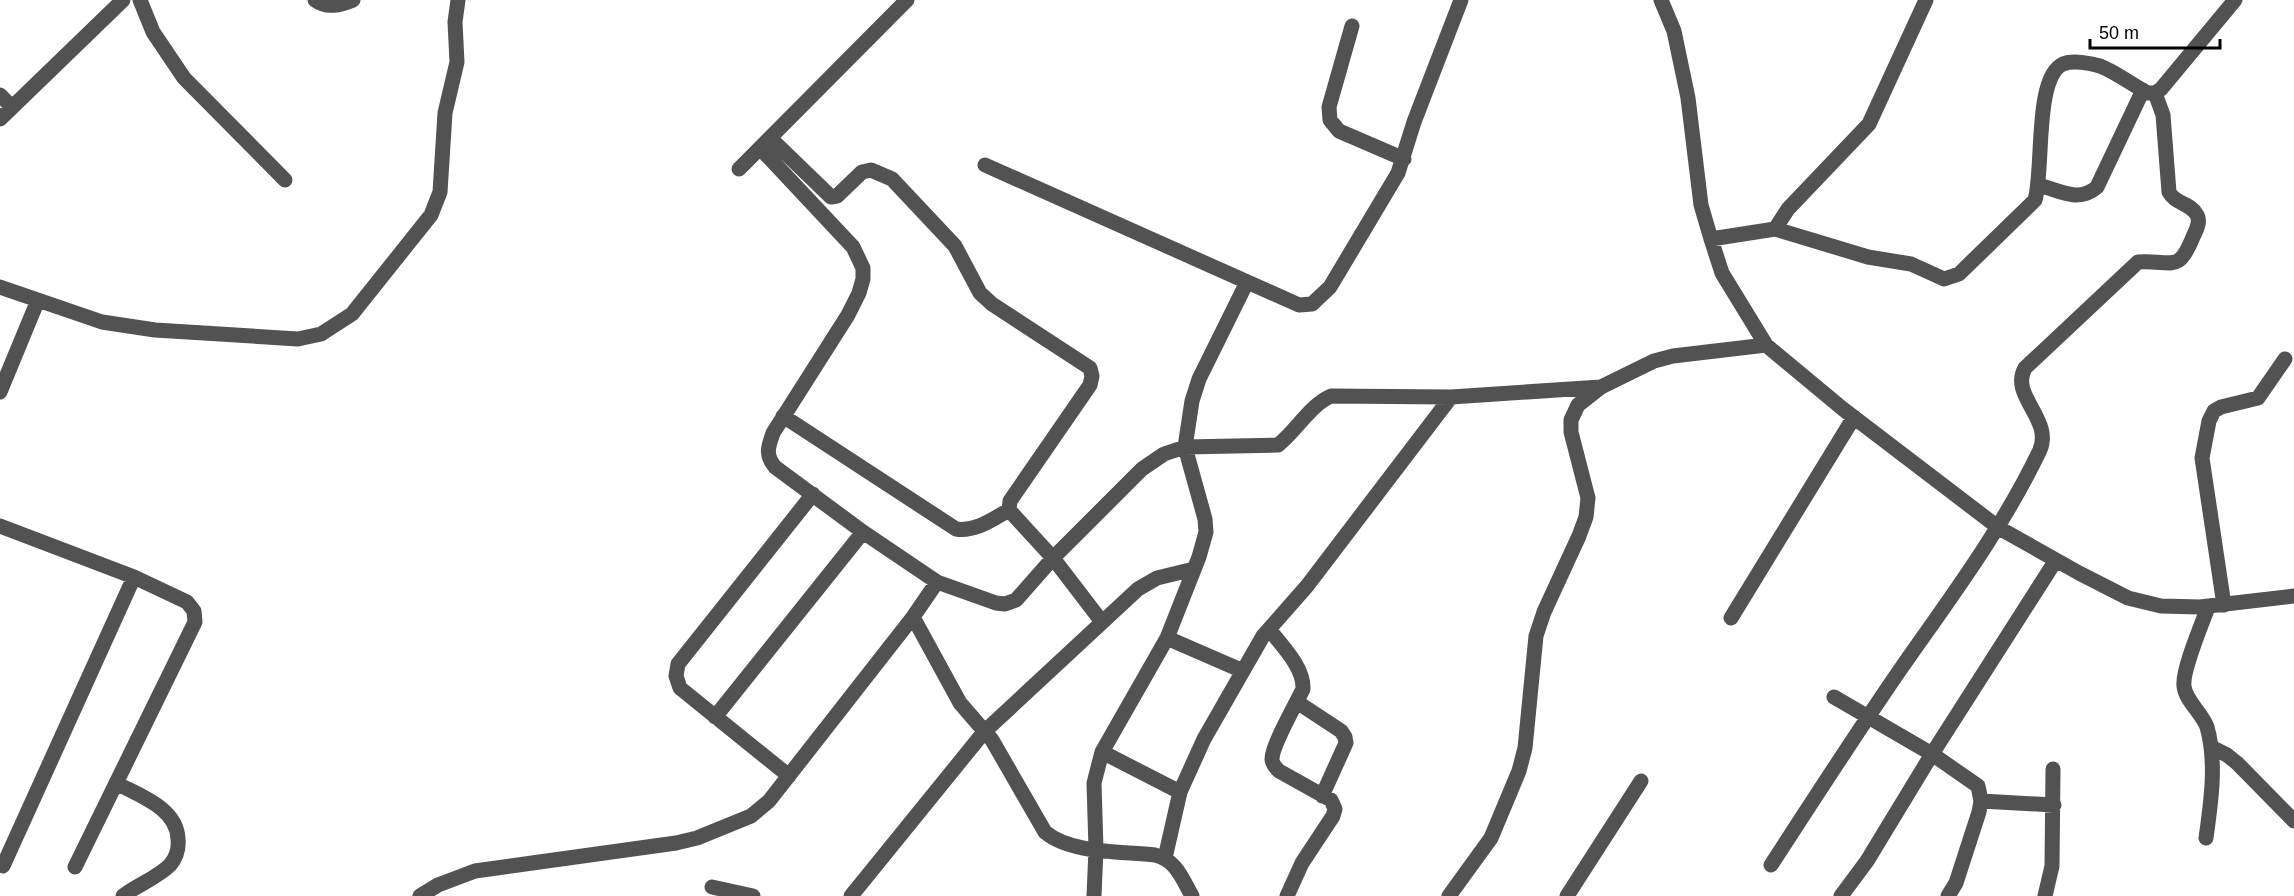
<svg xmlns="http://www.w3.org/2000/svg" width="2294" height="896" viewBox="0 0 2294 896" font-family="Helvetica,sans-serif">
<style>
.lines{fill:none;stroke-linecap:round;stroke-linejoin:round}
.minor{stroke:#525252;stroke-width:15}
</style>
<rect width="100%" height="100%" fill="#fff"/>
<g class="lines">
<path class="minor" d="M 140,0 L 153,32 L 184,78 L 285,180
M 315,0 C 327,9 341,5 353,0
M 1661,0 L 1674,31 L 1688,98 L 1701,205 L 1711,239 L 1722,273 L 1766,345 L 1843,409 L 1999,528 L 2079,573 L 2128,598 L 2161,606 L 2200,607 L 2294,596
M 1352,26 L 1329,107 L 1330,120 L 1339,131 L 1404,159
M 0,95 L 12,107
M 0,119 L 123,0
M 770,138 L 831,197 L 837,196 L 862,172 L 871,170 L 892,179 L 955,246 L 980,293 L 992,304 L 1090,368 L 1092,376 L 1090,385 L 1010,501 L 1009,510 L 1053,558 L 1102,622
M 760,148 L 853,247 L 863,268 L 863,279 L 859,293 L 848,315 L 773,433 C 768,447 765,455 775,467 L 863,532 L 937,582 L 996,603 L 1005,604 L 1016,600 L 1053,558 L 1142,469 L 1164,454 L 1185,447 L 1278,445 C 1297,430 1309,406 1331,396 L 1451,397 L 1601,387
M 985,165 L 1299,305 L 1312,304 L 1330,287 L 1398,173 L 1414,122 L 1461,0
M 739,169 L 907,0
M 2039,185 C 2060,191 2079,203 2097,187 L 2143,90
M 1775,229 L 1788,209 L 1869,124 L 1926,0
M 1711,239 L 1775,229 L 1868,257 L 1911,264 L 1944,279 L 1959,274 L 2035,200 C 2044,170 2034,77 2063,64 C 2073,60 2090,63 2100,66 C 2116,72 2132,85 2148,93 L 2155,93 L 2161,89 L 2235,0
M 0,287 L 102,322 L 155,330 L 298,339 L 321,334 L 352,314 L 431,215 L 440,192 L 445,113 L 457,62 L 455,22 L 458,0
M 0,392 L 38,300
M 783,416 L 956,529 C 976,532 993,519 1009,510
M 0,526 L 134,577 L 187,602 L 194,611 L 195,622 L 75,867
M 2224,605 L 2202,458 L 2209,421 L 2214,411 L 2221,407 L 2258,398 L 2285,359
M 913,617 L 960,703 L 992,740 L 1045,832 C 1071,854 1122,851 1155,855 C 1176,860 1182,878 1192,896
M 1731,618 L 1854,417
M 1269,629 C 1282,646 1304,667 1303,689 C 1296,704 1272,745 1272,759 C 1272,763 1276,768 1279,771 L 1331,800 L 1335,809 L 1333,816 L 1302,863 L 1287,896
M 1167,638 L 1243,671
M 1834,697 L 1932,754 L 1978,786 L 1981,801 L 1979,812 L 1956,883 L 1948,896
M 1297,702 L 1341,731 L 1345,737 L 1346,743 L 1322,796
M 715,717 L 863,532
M 2211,747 L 2227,755 L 2237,763 L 2294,821
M 1102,752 L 1180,792
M 789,776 L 680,688 L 676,676 L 678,664 L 813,494
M 116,783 C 140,796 177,808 178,839 C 179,849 176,858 170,865 C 157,878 137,885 123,896
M 1981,801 L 2054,805
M 2206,838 C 2211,802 2217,762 2207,727 C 2202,713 2185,700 2184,686 C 2182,670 2202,624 2208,607
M 1165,858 L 1180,792 L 1204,739 L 1263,636 L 1307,586 L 1451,397
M 1771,865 C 1814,799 1857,732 1902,667 C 1951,597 2002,529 2039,452 C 2055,420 2009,396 2025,368 L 2138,262 C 2173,260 2178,274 2193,237 C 2196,230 2201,222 2197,215 C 2191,203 2175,204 2169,192 L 2163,115 L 2155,93
M 3,866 L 134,577
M 712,887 L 753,896
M 420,896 L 438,885 L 475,871 L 676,843 L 697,838 L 751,816 L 769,801 L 913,617 L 937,582
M 851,896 L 984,732 L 1138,589 L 1157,578 L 1194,569
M 1094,896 L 1096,849 L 1094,783 L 1102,752 L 1167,638 L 1199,557 L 1206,532 L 1205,519 L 1185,447 L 1192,401 L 1199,379 L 1247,282
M 1449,896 L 1491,838 L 1519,771 L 1525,748 L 1536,636 L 1544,612 L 1579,536 L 1586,517 L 1588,498 L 1571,432 L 1571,420 L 1578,405 L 1601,387 L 1654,361 L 1673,356 L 1766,345
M 1567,896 L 1641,781
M 1841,896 L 1867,861 L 1932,754 L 2056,560
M 2045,896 L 2052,866 L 2053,769"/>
</g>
<path d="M2090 39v9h130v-9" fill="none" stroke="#000000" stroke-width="3"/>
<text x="2099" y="39" font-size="18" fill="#000000" stroke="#ffffff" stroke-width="4.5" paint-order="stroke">50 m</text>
</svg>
